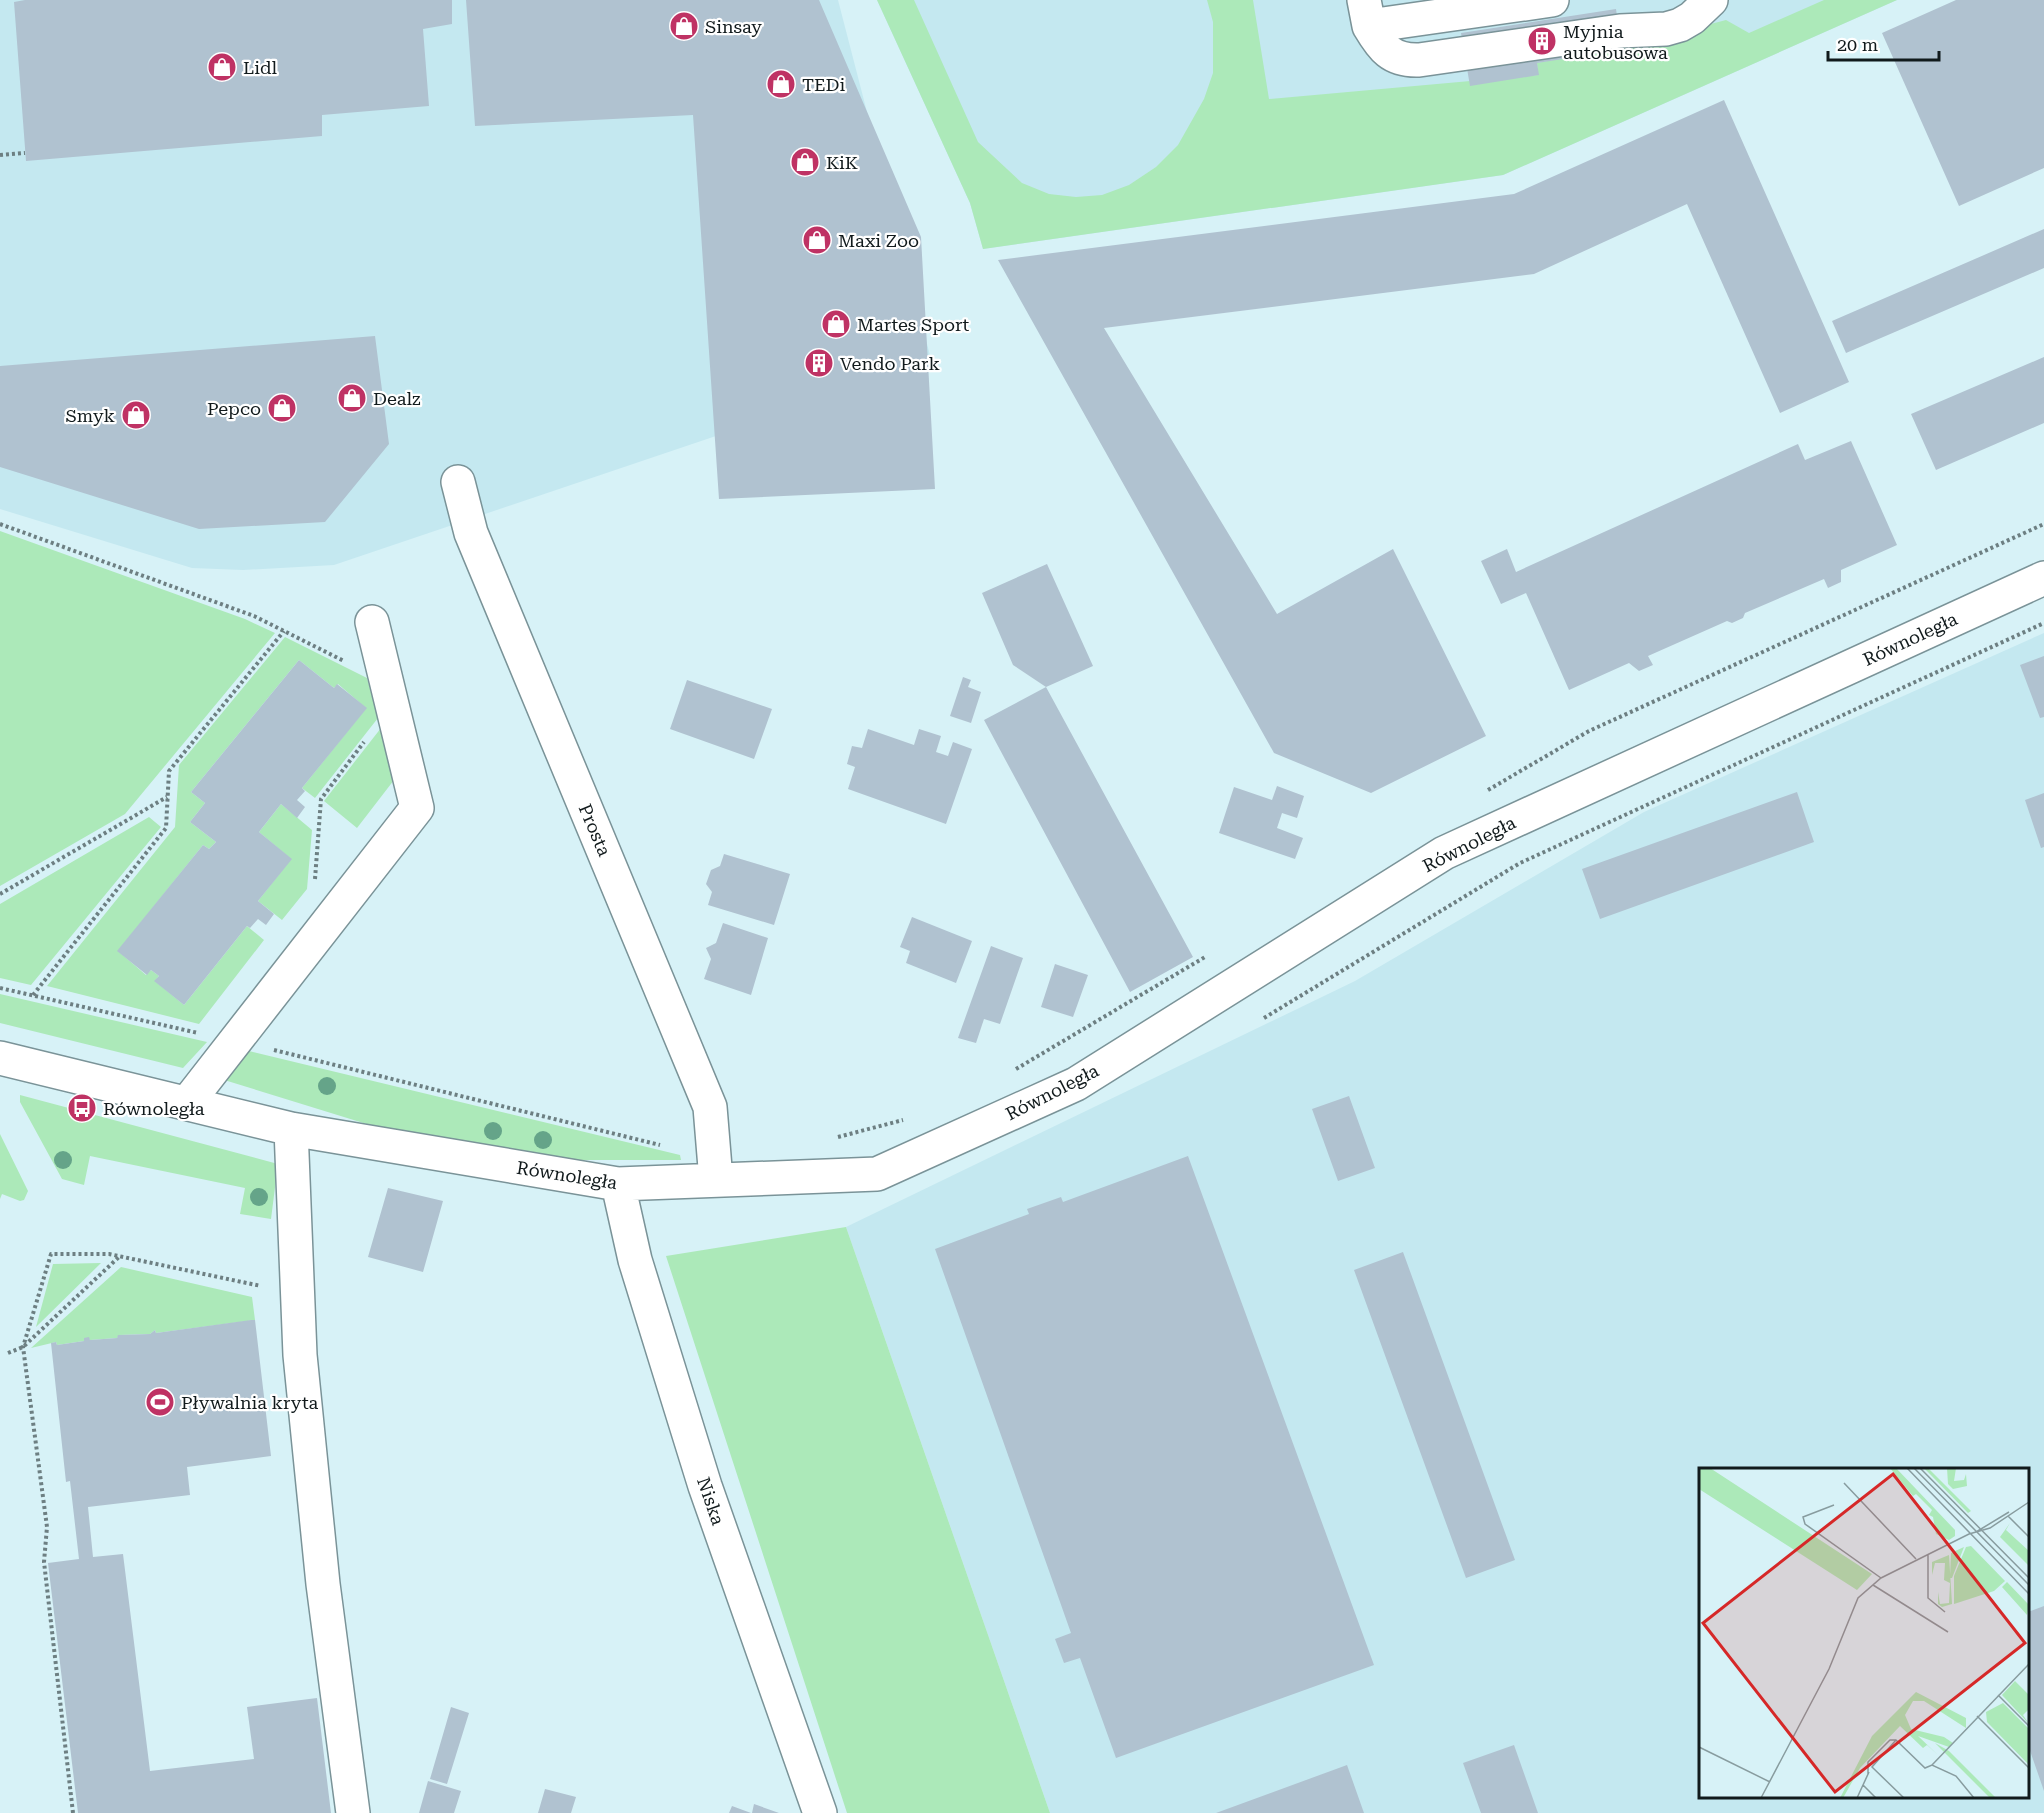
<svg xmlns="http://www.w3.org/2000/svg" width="2044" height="1813" viewBox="0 0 2044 1813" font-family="'Roboto Serif',serif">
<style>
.built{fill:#c4e8f0;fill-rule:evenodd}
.green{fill:#ace9b9}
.building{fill:#b0c2d0}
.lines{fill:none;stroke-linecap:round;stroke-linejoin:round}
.minor-casing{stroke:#7a9398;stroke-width:36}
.path{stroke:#6d7f82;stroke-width:4;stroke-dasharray:3 3;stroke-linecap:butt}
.minor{stroke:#fff;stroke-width:33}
.tree{fill:#65a489}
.labels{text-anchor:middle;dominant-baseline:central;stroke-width:4.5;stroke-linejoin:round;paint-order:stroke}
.poi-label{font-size:18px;fill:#111a1c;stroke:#fff;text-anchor:start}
.street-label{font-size:18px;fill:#111a1c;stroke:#fff}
.inset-road{fill:none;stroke:#889c9f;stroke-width:1.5}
.view{fill:#d62828;fill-opacity:0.15;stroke:#d62828;stroke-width:3}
.inset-edge{fill:none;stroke:#111a1c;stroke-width:3}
</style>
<rect width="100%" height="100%" fill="#d7f2f7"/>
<path class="built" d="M 0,0 L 838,0 L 932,363 L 334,565 L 243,570 L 192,568 L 0,509 Z
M 877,0 L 1897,0 L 1503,175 L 983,249 L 970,203 Z
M 2044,633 L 2044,1813 L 1050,1813 L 846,1227 L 1355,981 L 1644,812 ZM 1700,1470 L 2028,1470 L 2028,1796 L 1700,1796 Z"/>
<path class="green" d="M 877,0 L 914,0 L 978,142 L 1022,183 L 1049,194 L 1076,197 L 1102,195 L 1129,185 L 1156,167 L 1178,145 L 1204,99 L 1213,73 L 1213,22 L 1207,0 L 1253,0 L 1269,99 L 1538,75 L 1537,63 L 1627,46 L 1726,20 L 1749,33 L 1824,0 L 1897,0 L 1503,175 L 983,249 L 970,203 Z
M 0,531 L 245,619 L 275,633 L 125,814 L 0,886 Z
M 285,637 L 367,678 L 378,718 L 315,798 L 302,788 L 366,708 L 338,684 L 334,688 L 299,660 L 191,792 L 205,803 L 190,822 L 216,842 L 209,849 L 203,845 L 118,951 L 146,975 L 151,970 L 159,976 L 155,981 L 184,1005 L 247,926 L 264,940 L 199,1024 L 47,986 L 175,827 L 179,765 Z
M 381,728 L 394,780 L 357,828 L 324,801 Z
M 281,804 L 312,830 L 307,889 L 282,920 L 258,901 L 291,859 L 259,832 Z
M 149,817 L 161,827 L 31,985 L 0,978 L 0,904 Z
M 0,994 L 207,1042 L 183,1068 L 0,1023 Z
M 245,1050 L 680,1155 L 681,1160 L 540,1160 L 399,1134 L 221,1079 Z
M 20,1095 L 278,1164 L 271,1219 L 240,1214 L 245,1188 L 90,1156 L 84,1185 L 62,1179 L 20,1102 Z
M 0,1134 L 28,1191 L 24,1200 L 20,1201 L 2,1194 L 0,1199 Z
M 846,1227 L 1050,1813 L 847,1813 L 666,1256 Z
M 101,1263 L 36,1327 L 53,1264 Z
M 121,1267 L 252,1297 L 255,1320 L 156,1333 L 155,1330 L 150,1334 L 119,1335 L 117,1338 L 90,1340 L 88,1338 L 84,1341 L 57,1345 L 56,1342 L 31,1348 Z"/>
<path class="building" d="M 25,0 L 452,0 L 452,24 L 423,29 L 429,106 L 322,115 L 322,136 L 26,161 L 14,2 Z
M 466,0 L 819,0 L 921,237 L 935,489 L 719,499 L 693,115 L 475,126 Z
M 1956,0 L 2044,0 L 2044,168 L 1959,206 L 1882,33 Z
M 1616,9 L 1622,50 L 1537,63 L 1539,75 L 1470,86 L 1461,33 Z
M 1724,100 L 1849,382 L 1780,413 L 1687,204 L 1534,274 L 1104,328 L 1277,614 L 1393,549 L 1486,736 L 1371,793 L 1274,753 L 998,260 L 1514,194 Z
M 2044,229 L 2044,268 L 1846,353 L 1832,321 Z
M 375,336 L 389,444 L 325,522 L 199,529 L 0,467 L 0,366 Z
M 2044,357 L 2044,423 L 1936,470 L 1911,414 Z
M 1851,441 L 1897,545 L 1841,570 L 1841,582 L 1828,588 L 1824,579 L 1745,613 L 1743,618 L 1732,623 L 1727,621 L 1648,656 L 1653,665 L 1639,671 L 1629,663 L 1569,690 L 1526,593 L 1501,604 L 1481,561 L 1507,549 L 1516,572 L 1798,444 L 1805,460 Z
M 1047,564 L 1093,666 L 1046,687 L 1193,957 L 1130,992 L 984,720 L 1046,687 L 1013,665 L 982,593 Z
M 2044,656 L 2044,717 L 2040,718 L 2020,665 Z
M 299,660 L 334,688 L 337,684 L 367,708 L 302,788 L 305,791 L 297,800 L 305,807 L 297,818 L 281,804 L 259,832 L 292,859 L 258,901 L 274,914 L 266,925 L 258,919 L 250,928 L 247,926 L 184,1005 L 154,981 L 159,976 L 151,970 L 147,975 L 117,951 L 203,845 L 209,849 L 216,842 L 190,822 L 205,803 L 191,792 Z
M 963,677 L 971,680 L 968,687 L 981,692 L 971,723 L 950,716 Z
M 687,680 L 772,709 L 754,759 L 670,729 Z
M 868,729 L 914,745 L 919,729 L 941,736 L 936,752 L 948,756 L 953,742 L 972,749 L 946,824 L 848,789 L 855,767 L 847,764 L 852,746 L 862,748 Z
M 1277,786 L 1304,796 L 1297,818 L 1282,813 L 1277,828 L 1303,838 L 1295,859 L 1219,833 L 1234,787 L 1272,800 Z
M 1797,792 L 1814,842 L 1600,919 L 1582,869 Z
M 2044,793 L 2044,847 L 2041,848 L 2025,800 Z
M 724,854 L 790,874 L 774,925 L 708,905 L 712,892 L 706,884 L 711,870 L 720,866 Z
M 912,917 L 972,941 L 956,983 L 906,963 L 910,951 L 900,947 Z
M 723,923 L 768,938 L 751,995 L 704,979 L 711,959 L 706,948 L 716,943 Z
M 991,946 L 1023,958 L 1000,1024 L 984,1019 L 976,1043 L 958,1038 Z
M 1055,964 L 1088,975 L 1073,1017 L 1041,1007 Z
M 1349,1096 L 1375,1168 L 1338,1181 L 1312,1109 Z
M 1188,1156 L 1374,1665 L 1116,1758 L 1080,1658 L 1064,1663 L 1055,1639 L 1071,1633 L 935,1249 L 1029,1214 L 1027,1209 L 1061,1197 L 1063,1202 Z
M 388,1188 L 443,1201 L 423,1272 L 368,1257 Z
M 1403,1252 L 1515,1560 L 1466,1578 L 1354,1270 Z
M 251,1320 L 255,1320 L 271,1456 L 187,1467 L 190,1495 L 88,1507 L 93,1557 L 123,1554 L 150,1771 L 254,1759 L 247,1707 L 317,1698 L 331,1813 L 78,1813 L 48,1563 L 79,1559 L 70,1481 L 66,1482 L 51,1343 L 56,1342 L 57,1345 L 84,1341 L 84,1338 L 89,1337 L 90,1340 L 117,1338 L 118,1335 L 150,1334 L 155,1330 L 156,1333 Z
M 2044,1606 L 2044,1791 L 2028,1745 L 2028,1612 Z
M 451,1707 L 469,1713 L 447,1784 L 430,1779 Z
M 1514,1745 L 1538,1813 L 1481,1813 L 1463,1763 Z
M 1347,1765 L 1364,1813 L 1216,1813 Z
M 428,1781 L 461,1791 L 454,1813 L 419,1813 Z
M 545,1789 L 576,1797 L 571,1813 L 538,1813 Z
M 754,1804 L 779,1813 L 752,1813 Z
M 732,1806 L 751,1813 L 729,1813 Z"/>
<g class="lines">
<g class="minor-casing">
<path id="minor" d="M 1364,0 L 1369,26 L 1552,0
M 1369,26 C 1382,48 1391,61 1419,60 L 1620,31 L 1666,29 L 1680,25 L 1692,18 L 1711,0
M 458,482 L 471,533 L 710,1107 L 716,1180
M 0,1058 L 291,1129 L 618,1184 L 877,1174 L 1076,1084 L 1444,853 L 2044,578
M 187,1103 L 417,808 L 372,622
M 291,1129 L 300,1355 L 323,1584 L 353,1813
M 618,1184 L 635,1260 L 705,1486 L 820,1813"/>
</g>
<path class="path" d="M 0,155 L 25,153
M 0,524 L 254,616 L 344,661
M 1488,790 L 1589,731 L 2044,524
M 315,879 L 321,799 L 364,742
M 0,894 L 167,797
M 0,988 L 198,1033
M 33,995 L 166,828 L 169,771 L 284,631
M 1264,1018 L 1520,863 L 2044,623
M 274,1050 L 660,1145
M 1016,1069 L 1205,957
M 838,1137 L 903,1120
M 8,1353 L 23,1347 L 120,1256
M 73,1813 L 44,1562 L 47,1527 L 23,1347 L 51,1254 L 109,1254 L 261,1286"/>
<use href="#minor" class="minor"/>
</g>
<g class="tree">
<circle cx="327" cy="1086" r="9"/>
<circle cx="493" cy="1131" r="9"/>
<circle cx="543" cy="1140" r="9"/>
<circle cx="63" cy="1160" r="9"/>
<circle cx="259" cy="1197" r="9"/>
</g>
<defs>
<g id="shop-disc" transform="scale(1.5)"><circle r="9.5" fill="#bf3264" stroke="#fff"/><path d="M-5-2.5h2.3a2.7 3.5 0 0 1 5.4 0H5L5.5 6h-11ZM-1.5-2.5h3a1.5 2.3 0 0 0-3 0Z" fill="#fff"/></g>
<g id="building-disc" transform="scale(1.5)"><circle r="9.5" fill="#bf3264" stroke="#fff"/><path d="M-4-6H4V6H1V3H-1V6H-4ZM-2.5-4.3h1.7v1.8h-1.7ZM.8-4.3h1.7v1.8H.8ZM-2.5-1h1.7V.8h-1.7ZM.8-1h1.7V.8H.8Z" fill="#fff"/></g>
<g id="bus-disc" transform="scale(1.5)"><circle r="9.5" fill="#bf3264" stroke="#fff"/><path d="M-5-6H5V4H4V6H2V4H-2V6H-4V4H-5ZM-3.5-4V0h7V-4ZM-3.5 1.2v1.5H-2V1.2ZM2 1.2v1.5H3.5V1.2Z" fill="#fff"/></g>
<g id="stadium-disc" transform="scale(1.5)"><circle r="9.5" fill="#bf3264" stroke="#fff"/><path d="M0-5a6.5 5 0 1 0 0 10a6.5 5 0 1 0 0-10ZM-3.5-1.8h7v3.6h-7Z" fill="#fff"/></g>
</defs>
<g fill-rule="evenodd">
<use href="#shop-disc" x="684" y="26"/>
<use href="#building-disc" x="1542" y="41"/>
<use href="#shop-disc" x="222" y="67"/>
<use href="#shop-disc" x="781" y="84"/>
<use href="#shop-disc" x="805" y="162"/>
<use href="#shop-disc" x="817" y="240"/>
<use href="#shop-disc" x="836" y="324"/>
<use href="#building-disc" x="819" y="363"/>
<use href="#shop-disc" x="352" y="398"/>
<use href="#shop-disc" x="282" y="408"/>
<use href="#shop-disc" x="136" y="415"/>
<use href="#bus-disc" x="82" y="1108"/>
<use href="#stadium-disc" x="160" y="1402"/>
</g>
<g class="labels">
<g class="poi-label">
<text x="705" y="26">Sinsay</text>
<text x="1563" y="31">Myjnia<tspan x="1563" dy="21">autobusowa</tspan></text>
<text x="243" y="67">Lidl</text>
<text x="802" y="84">TEDi</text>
<text x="826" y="162">KiK</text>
<text x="838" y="240">Maxi Zoo</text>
<text x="857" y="324">Martes Sport</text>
<text x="840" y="363">Vendo Park</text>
<text x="373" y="398">Dealz</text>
<text x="261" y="408" text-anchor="end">Pepco</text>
<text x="115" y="415" text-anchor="end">Smyk</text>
<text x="103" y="1108">Równoległa</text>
<text x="181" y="1402">Pływalnia kryta</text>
</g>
<g class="street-label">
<text transform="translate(1910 639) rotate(-25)">Równoległa</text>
<text transform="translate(595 830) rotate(67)">Prosta</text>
<text transform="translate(1469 844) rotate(-27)">Równoległa</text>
<text transform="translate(1052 1092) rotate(-27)">Równoległa</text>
<text transform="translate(567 1175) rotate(9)">Równoległa</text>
<text transform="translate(711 1501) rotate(71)">Niska</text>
</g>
</g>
<g transform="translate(1699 1468)">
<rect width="330" height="330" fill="#d7f2f7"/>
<path d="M 0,0 L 11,0 L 173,106 L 158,122 L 0,21 ZM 191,0 L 197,0 L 218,22 L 256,62 L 256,68 L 250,72 L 237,66 L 234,49 L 230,47 L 233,42 L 217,26 L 214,28 ZM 225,0 L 229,0 L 272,43 L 269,45 ZM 248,0 L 257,0 L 255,13 L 265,12 L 267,6 L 268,18 L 254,21 L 249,16 ZM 311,55 L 307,62 L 330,83 L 330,98 L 301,69 ZM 272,78 L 306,113 L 295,123 L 255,136 L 255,108 L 267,79 ZM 265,79 L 253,110 L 251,110 L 252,85 ZM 250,87 L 253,136 L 243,139 L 239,136 L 239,124 L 241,136 L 250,135 L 251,115 L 245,112 L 246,95 L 236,95 L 233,107 L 233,94 ZM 308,114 L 330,137 L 328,147 L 303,119 ZM 316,213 L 330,227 L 330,241 L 324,247 L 330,256 L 303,227 ZM 217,224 L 267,250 L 267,260 L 225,233 L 214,233 L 206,247 L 212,261 L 245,269 L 254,275 L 250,279 L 219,268 L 239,287 L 228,277 L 224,280 L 201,258 L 161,300 L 144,330 L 141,330 L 173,268 ZM 304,235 L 330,261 L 330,297 L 288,254 L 287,244 ZM 236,275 L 250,283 L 297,330 L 291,330 Z" fill="#ace9b9"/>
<path class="inset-road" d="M 208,0 L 330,126M 215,0 L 330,117M 221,0 L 330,110M 145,15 L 217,91M 135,37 L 104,49 L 106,56 L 182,110M 309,48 L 330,69M 277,64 L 310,44M 229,86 L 229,130 L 246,144M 174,117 L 249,164M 299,227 L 330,258M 278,248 L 330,300M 0,279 L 71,314M 233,297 L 330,196M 169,306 L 169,294 L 191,272 L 197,272M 164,317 L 177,330M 62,330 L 130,201 L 159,130 L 182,110 L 270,66 L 291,60 L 330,34M 158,330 L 170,304M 205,330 L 173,299 L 197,272 L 226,300 L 233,297 L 257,308 L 275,330"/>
<path class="view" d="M 194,6 L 326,175 L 136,324 L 4,155 Z"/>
<rect width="330" height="330" class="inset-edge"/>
</g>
<path d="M1828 51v9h111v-9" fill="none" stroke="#111a1c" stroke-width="3"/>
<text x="1837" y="51" font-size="18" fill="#111a1c" stroke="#ffffff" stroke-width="4.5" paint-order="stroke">20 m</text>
</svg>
